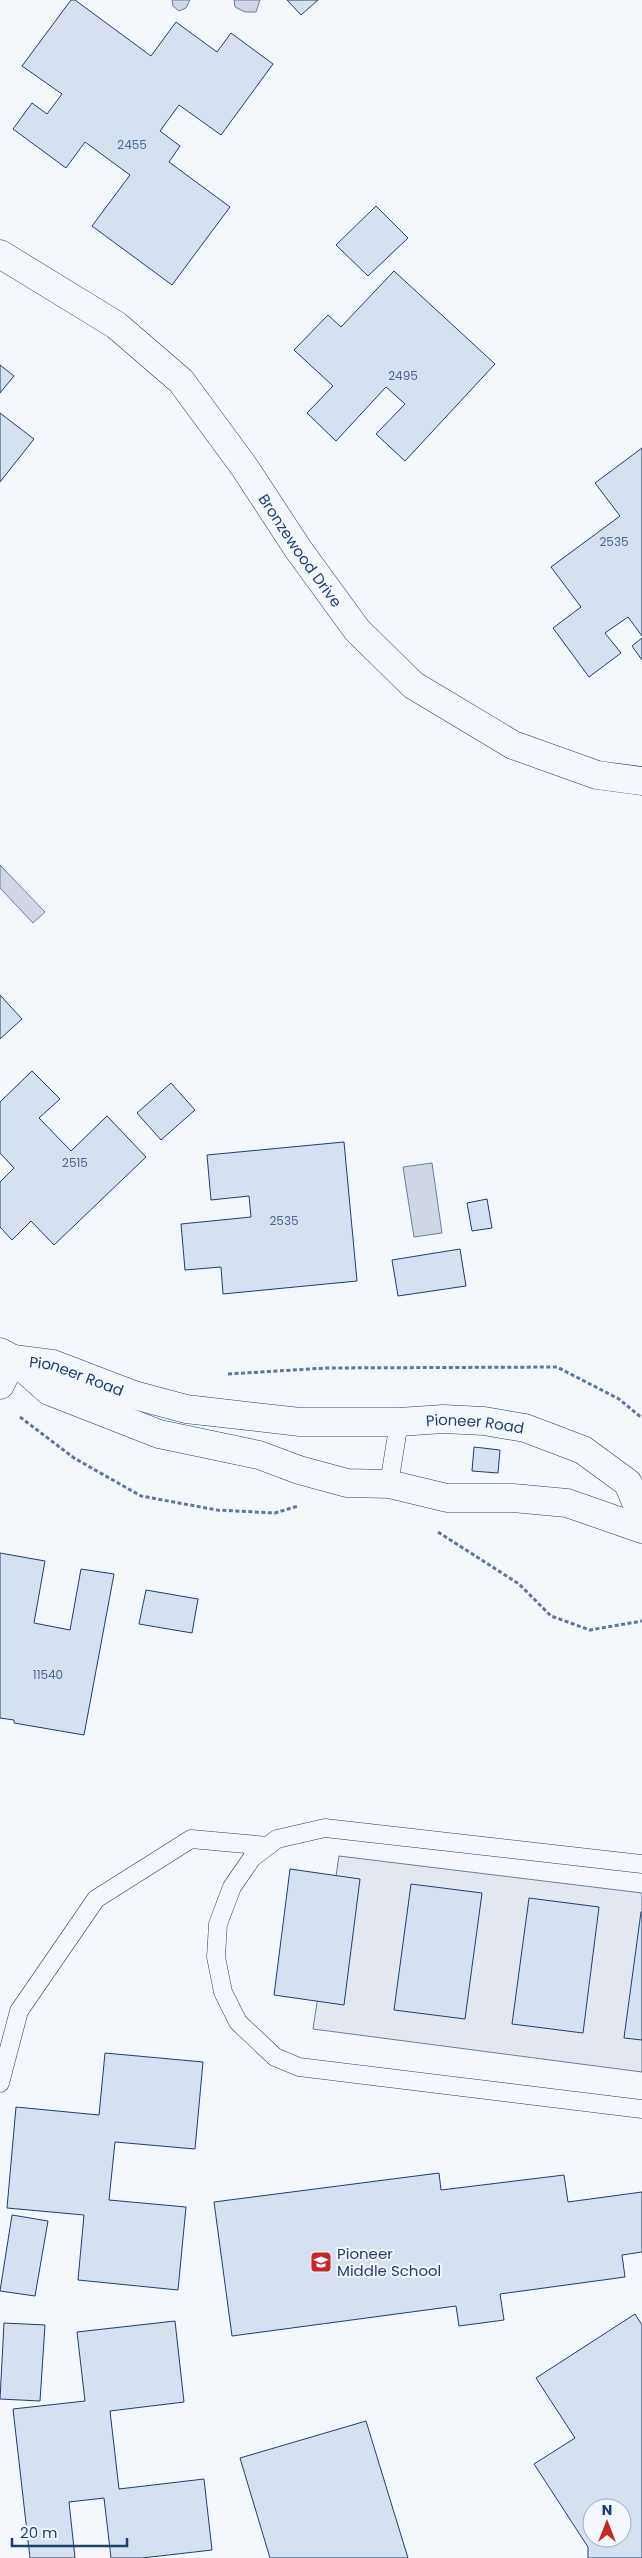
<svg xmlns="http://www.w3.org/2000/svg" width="642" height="2558" viewBox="0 0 642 2558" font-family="Poppins,sans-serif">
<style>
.parking{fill:#e3e8f0;stroke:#687fa3}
.water{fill:#cfd7e4;stroke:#687fa3}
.building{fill:#d5e0f0;stroke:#1d3f73;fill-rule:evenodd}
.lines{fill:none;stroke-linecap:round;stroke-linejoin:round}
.lane-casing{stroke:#1d3f73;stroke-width:19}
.street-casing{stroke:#1d3f73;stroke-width:29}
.path{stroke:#5e769c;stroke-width:3;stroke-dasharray:4 2.5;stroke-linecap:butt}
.lane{stroke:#f4f7fb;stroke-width:18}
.street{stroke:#f4f7fb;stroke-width:28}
.labels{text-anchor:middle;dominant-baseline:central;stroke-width:4;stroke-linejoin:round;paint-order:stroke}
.number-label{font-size:12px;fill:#4b6792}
.street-label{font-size:15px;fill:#1d3f73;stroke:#f4f7fb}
.poi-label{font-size:15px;fill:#1d3f73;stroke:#f4f7fb;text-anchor:start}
</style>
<rect width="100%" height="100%" fill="#f4f7fb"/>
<path class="parking" d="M 339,1856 L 642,1893 L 642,2072 L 313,2029 Z"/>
<path class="water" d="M 172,0 L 190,0 L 186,8 L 179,11 L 173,6 Z
M 234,0 L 260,0 L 256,12 L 245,12 L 235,7 Z
M 0,865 L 45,912 L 33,923 L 0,888 Z
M 432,1163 L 442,1233 L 414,1237 L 403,1167 Z"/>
<path class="building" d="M 71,0 L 75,0 L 151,56 L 176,22 L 217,52 L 231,33 L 273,64 L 221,135 L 179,105 L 160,131 L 180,146 L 169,162 L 230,207 L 172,285 L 92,226 L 130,175 L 85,142 L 66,168 L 13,129 L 32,103 L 47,114 L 62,94 L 22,66 Z
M 287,0 L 318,0 L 301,15 Z
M 376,206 L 408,238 L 368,276 L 336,245 Z
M 394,271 L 495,364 L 405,461 L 376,434 L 405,404 L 386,387 L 336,441 L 307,413 L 333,386 L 294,350 L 328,315 L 341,327 Z
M 0,365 L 14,376 L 0,393 Z
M 0,413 L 34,439 L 0,482 Z
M 642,448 L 642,636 L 628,617 L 605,633 L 621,653 L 589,677 L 553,628 L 581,607 L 551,567 L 620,516 L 595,483 Z
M 642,638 L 642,660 L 632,646 Z
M 0,995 L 22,1019 L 0,1039 Z
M 32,1071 L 60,1099 L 39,1118 L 71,1151 L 107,1116 L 146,1157 L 54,1245 L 31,1221 L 12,1240 L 0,1227 L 0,1182 L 14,1168 L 0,1153 L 0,1102 Z
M 171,1083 L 195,1110 L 161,1140 L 137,1113 Z
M 344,1142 L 357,1281 L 223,1294 L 221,1267 L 185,1270 L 181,1224 L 251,1217 L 249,1196 L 211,1200 L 207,1155 Z
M 487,1199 L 492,1228 L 472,1231 L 467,1203 Z
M 460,1249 L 466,1286 L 398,1296 L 392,1260 Z
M 474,1447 L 500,1450 L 498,1473 L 472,1471 Z
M 0,1553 L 45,1561 L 34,1623 L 70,1630 L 81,1569 L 114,1574 L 84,1735 L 14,1723 L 14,1720 L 0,1718 Z
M 146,1590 L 198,1599 L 192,1633 L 139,1624 Z
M 290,1869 L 360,1879 L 344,2005 L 274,1995 Z
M 411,1884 L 482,1893 L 465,2019 L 394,2010 Z
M 529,1898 L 599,1907 L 583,2033 L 512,2024 Z
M 641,1912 L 642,1912 L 642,2040 L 624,2038 Z
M 105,2053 L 203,2062 L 195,2149 L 115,2142 L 109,2200 L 186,2207 L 178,2290 L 78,2280 L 84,2215 L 7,2208 L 16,2107 L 99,2115 Z
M 439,2173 L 441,2190 L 564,2175 L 568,2202 L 642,2192 L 642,2252 L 622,2255 L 625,2277 L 500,2294 L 504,2320 L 459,2326 L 456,2306 L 232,2336 L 214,2202 Z
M 12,2215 L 48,2221 L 35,2296 L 0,2291 Z
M 635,2314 L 642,2325 L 642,2558 L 588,2558 L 588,2547 L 534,2464 L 575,2438 L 536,2378 ZM 592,2508 L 622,2508 L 622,2538 L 592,2538 Z
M 175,2321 L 184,2402 L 110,2411 L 119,2489 L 204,2479 L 212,2550 L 142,2558 L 111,2558 L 104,2498 L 69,2502 L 75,2558 L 30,2558 L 13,2409 L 85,2401 L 77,2332 Z
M 4,2323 L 45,2325 L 40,2401 L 0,2399 Z
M 366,2421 L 408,2558 L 270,2558 L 240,2458 Z"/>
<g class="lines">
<g class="lane-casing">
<path id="lane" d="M 389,1484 L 399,1422
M 642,1864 L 325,1828 L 277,1839 L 252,1858 L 232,1887 L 218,1924 L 216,1957 L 223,1992 L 238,2022 L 275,2057 L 299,2067 L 642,2109
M 0,2083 L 19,2011 L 96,1899 L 191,1839 L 268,1846"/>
</g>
<g class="street-casing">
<g id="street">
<path id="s1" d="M 0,254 L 116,325 L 181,381 L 245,468 L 298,549 L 357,630 L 413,685 L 513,745 L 597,775 L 642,781"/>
<path d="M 0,1352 L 13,1359 L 49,1391 L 159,1434 L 259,1455 L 299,1470 L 347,1483 L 389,1484 L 447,1498 L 513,1498 L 567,1503 L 642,1529"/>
<path id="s2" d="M 13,1359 L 53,1364 L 134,1395 L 186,1409 L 300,1422 L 399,1422 L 443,1419 L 484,1421 L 525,1428 L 583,1450 L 628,1483 L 642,1517"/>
<path d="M 0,1385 L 13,1359"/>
</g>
</g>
<path class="path" d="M 228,1374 L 326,1368 L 557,1367 L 619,1399 L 642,1418
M 20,1417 L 74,1458 L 141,1496 L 217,1510 L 275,1513 L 298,1506
M 438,1532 L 519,1584 L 551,1616 L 590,1630 L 642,1621"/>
<use href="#lane" class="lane"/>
<use href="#street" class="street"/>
</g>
<defs>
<g id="school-square" transform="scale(1.125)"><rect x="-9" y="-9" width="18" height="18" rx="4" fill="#c62828" stroke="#f4f7fb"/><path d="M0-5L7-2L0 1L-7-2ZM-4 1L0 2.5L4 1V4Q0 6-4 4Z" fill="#fff"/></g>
</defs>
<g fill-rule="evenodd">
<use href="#school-square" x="321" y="2262"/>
</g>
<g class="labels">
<g class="number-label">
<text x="132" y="144">2455</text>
<text x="403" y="375">2495</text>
<text x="614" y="541">2535</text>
<text x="75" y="1162">2515</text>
<text x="284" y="1220">2535</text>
<text x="48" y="1674">11540</text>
</g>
<g class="street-label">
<text stroke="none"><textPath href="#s1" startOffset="429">Bronzewood Drive</textPath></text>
<text stroke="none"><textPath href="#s2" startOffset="66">Pioneer Road</textPath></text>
<text stroke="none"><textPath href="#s2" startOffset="471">Pioneer Road</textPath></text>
</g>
<g class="poi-label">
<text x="337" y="2253">Pioneer<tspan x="337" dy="17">Middle School</tspan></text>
</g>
</g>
<g transform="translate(607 2523)"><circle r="24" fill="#f4f7fb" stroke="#9eadc5"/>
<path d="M0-4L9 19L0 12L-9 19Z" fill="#c62828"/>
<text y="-8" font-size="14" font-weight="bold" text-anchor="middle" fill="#1d3f73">N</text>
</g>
<path d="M12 2538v8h115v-8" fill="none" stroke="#1d3f73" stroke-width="2.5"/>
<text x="20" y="2538" font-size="15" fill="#1d3f73" stroke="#f4f7fb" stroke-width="4" paint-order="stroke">20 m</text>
</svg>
